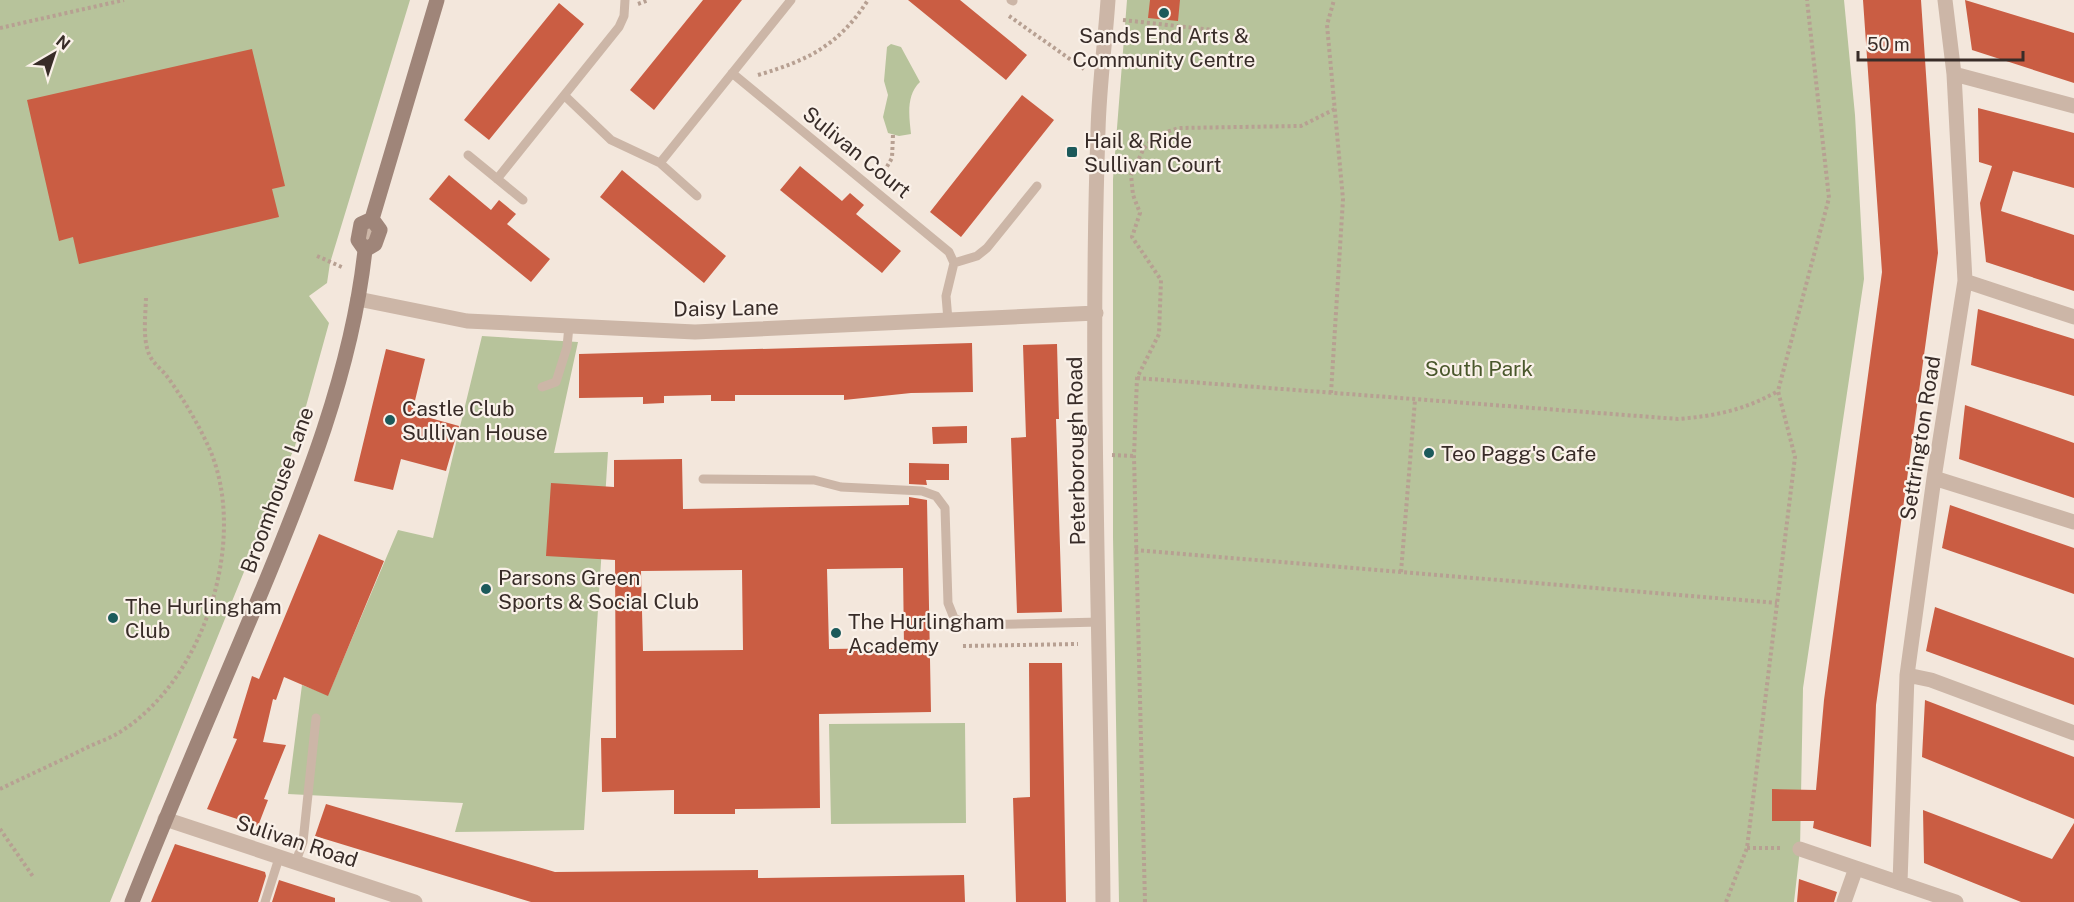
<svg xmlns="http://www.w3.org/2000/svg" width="2074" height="902" viewBox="0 0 2074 902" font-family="'Public Sans',sans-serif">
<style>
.green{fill:#b7c39b}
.building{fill:#ca5d43;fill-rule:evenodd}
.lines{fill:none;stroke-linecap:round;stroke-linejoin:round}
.path{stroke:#b7a092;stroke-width:4;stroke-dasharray:3 3;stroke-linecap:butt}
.lane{stroke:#ccb6a7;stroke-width:9}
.street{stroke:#ccb6a7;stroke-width:15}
.secondary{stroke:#9f8579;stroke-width:15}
.poi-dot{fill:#1c5a5b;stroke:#faf1e9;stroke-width:2}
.labels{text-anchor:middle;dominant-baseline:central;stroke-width:4.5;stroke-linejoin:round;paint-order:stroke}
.poi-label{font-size:21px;fill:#382c28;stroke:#faf1e9;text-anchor:start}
.street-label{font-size:21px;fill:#382c28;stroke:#faf1e9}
.park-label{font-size:21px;fill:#49572b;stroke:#faf1e9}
</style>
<rect width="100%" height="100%" fill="#f3e7dc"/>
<path class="green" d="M 0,0 L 410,0 L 330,263 L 327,283 L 309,296 L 329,323 L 295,446 L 110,902 L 0,902 Z
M 1127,0 L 1844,0 L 1855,115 L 1864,279 L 1803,688 L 1800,849 L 1794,902 L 1119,902 L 1113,537 L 1113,179 Z
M 891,44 L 901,47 L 920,82 C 906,95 909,116 911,134 L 899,136 L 888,133 L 883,117 L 888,95 L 884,81 L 887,47 Z
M 482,336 L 578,342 L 554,453 L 608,452 L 584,830 L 455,832 L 463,803 L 288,794 L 302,685 L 328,695 L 398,530 L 433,538 Z
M 965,723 L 966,823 L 831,824 L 829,724 Z"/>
<path class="building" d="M 703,0 L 742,0 L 654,110 L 630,90 Z
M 908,0 L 960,0 L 1027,55 L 1006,80 Z
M 1150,0 L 1180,0 L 1178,21 L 1148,18 Z
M 1863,0 L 1921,0 L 1938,253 L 1876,705 L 1871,847 L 1813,828 L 1814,821 L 1772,821 L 1772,789 L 1816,790 L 1824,700 L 1882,272 Z
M 1965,0 L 2074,33 L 2074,83 L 1972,50 Z
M 559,3 L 584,24 L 489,140 L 464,120 Z
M 252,49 L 285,186 L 272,189 L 279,217 L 79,264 L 73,237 L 59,241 L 27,100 Z
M 1022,95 L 1054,120 L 961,237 L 930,212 Z
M 1978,108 L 2074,133 L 2074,188 L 2013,171 L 2001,211 L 2074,235 L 2074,291 L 1986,262 L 1980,203 L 1992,166 L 1979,162 Z
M 800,166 L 842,201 L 850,193 L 864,205 L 856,214 L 901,251 L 882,273 L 780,190 Z
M 622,170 L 726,256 L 704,283 L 600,197 Z
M 449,175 L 491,210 L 499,200 L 516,214 L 507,224 L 550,259 L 531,282 L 429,199 Z
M 1978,309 L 2074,339 L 2074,396 L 1971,365 Z
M 972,343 L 973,392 L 911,393 L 844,400 L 844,395 L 735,395 L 735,401 L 711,401 L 711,395 L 664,396 L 664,403 L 643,404 L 643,397 L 579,398 L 579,354 Z
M 1057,344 L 1059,419 L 1056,419 L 1062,612 L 1017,613 L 1011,438 L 1026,437 L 1023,345 Z
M 386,349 L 425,359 L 412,413 L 459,426 L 446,471 L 401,459 L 393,490 L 354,481 Z
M 1965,405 L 2074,443 L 2074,498 L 1959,459 Z
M 967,426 L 967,443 L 933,444 L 932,427 Z
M 682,459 L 683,509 L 909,505 L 909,497 L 927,500 L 931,712 L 819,714 L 820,808 L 735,809 L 735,814 L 674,814 L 674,790 L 602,792 L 601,738 L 616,738 L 615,560 L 546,556 L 551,483 L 614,487 L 614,460 ZM 903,568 L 904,648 L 829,649 L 827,569 ZM 742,570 L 743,650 L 643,651 L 641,571 Z
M 909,463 L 949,464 L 949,480 L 926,480 L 927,485 L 909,484 Z
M 1950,505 L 2074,548 L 2074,594 L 1942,548 Z
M 319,534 L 384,561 L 328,696 L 284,677 L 276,700 L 273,699 L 263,742 L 286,745 L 264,799 L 268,800 L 258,826 L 207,809 L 237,739 L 233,738 L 252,676 L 259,679 Z
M 1935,607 L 2074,658 L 2074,705 L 1926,651 Z
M 1029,663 L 1062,663 L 1066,902 L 1016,902 L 1013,798 L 1030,797 Z
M 1925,700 L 2074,757 L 2074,819 L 1922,757 Z
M 326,804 L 555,872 L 758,870 L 758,878 L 964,875 L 965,902 L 531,902 L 315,836 Z
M 1923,810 L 2052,859 L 2074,823 L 2074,902 L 2021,902 L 1924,863 Z
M 175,844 L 265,872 L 266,876 L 258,902 L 151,902 Z
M 1799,879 L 1837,892 L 1834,902 L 1797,902 Z
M 279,880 L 335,898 L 335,902 L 272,902 Z"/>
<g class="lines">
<path class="path" d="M 638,4 L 649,0
M 1009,16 L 1084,69
M 1123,20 L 1213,30
M 0,28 L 124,0
M 758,75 C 809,60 839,45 868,0
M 881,177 L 892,158 L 893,135
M 317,256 L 344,268
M 1137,378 L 1678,419 C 1715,416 1745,410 1778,391
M 1331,393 L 1343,199 L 1327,25 L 1334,0
M 1112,455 L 1134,456
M 1135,550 L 1777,603
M 1401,572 L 1415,400
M 963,646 L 1078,644
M 0,789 C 29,775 58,762 86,748 C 98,742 112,738 123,730 C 205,677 248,539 210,450 C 199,425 183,398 166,375 C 161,369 152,362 149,354 C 142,337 146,313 146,295
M 0,829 L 34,878
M 1747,848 L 1782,848
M 1145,902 L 1134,456 L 1137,378 L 1159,334 L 1161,280 L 1132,237 L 1140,213 L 1133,195 L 1131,175 L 1144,148 L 1157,135 L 1179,128 L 1301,126 L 1335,109
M 1726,902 L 1747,848 L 1795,457 L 1778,391 L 1829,198 L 1807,0"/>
<path class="lane" d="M 1011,0 L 1013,1
M 732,73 L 949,252 L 954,263 L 946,296 L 948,320
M 565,96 L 611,140 L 660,163 L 791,0
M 468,155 L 523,200
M 660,163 L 697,196
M 497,179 L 619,27 L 624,16 L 625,0
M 365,250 L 372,219
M 954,263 L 977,256 L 987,248 L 1037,186
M 542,387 L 556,382 L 567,347 L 569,326
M 703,479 L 814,480 L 841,487 L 922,491 L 936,496 L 945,508 L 948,603 L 954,618 L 969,625 L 1100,622
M 295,864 L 303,842 L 316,718
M 265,902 L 279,858"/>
<path class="street" d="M 1954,74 L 2074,106
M 1965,281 L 2074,317
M 358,299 L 467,321 L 695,332 L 1096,313
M 1934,478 L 2074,522
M 1907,675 L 1931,680 L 2074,733
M 165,819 L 415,902
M 1800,849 L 1956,902
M 1900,883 L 1907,675 L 1934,478 L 1965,281 L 1954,74 L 1945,0
M 1103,902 C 1101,645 1089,388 1098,131 C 1099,87 1105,44 1108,0
M 1844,902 L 1856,868"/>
<path class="secondary" d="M 365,250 L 375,244 L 380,230 L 372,219 L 437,0
M 132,902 C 172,801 216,701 258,600 C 305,488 352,371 365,250 L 358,240 L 361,224 L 372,219"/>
</g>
<g class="poi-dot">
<circle cx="1164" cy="13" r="6"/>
<rect x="1066" y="146" width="12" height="12" rx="3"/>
<circle cx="390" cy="420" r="6"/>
<circle cx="1429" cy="453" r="6"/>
<circle cx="486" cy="589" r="6"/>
<circle cx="113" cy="618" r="6"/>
<circle cx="836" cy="633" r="6"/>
</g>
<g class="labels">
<g class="poi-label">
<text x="1164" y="35" text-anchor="middle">Sands End Arts &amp;<tspan x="1164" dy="24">Community Centre</tspan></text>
<text x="1084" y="140">Hail &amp; Ride<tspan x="1084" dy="24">Sullivan Court</tspan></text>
<text x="402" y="408">Castle Club<tspan x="402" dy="24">Sullivan House</tspan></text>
<text x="1441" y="453">Teo Pagg's Cafe</text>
<text x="498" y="577">Parsons Green<tspan x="498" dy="24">Sports &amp; Social Club</tspan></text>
<text x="125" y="606">The Hurlingham<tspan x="125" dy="24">Club</tspan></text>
<text x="848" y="621">The Hurlingham<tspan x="848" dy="24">Academy</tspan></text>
</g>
<g class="street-label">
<text transform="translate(857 152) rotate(39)">Sulivan Court</text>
<text transform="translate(726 308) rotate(-1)">Daisy Lane</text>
<text transform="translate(1920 438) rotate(-81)">Settrington Road</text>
<text transform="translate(1076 451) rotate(-91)">Peterborough Road</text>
<text transform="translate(277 490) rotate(-70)">Broomhouse Lane</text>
<text transform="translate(297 841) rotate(18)">Sulivan Road</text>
</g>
<g class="park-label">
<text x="1479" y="368">South Park</text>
</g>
</g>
<g transform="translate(54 54) rotate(39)" stroke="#faf1e9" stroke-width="4.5" paint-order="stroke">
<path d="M0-4.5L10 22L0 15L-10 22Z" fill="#382c28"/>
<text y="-9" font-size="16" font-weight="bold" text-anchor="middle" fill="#382c28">N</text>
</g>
<path d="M1858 51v9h165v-9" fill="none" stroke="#382c28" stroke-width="3"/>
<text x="1867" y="51" font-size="18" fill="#382c28" stroke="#faf1e9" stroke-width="4.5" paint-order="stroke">50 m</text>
</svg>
